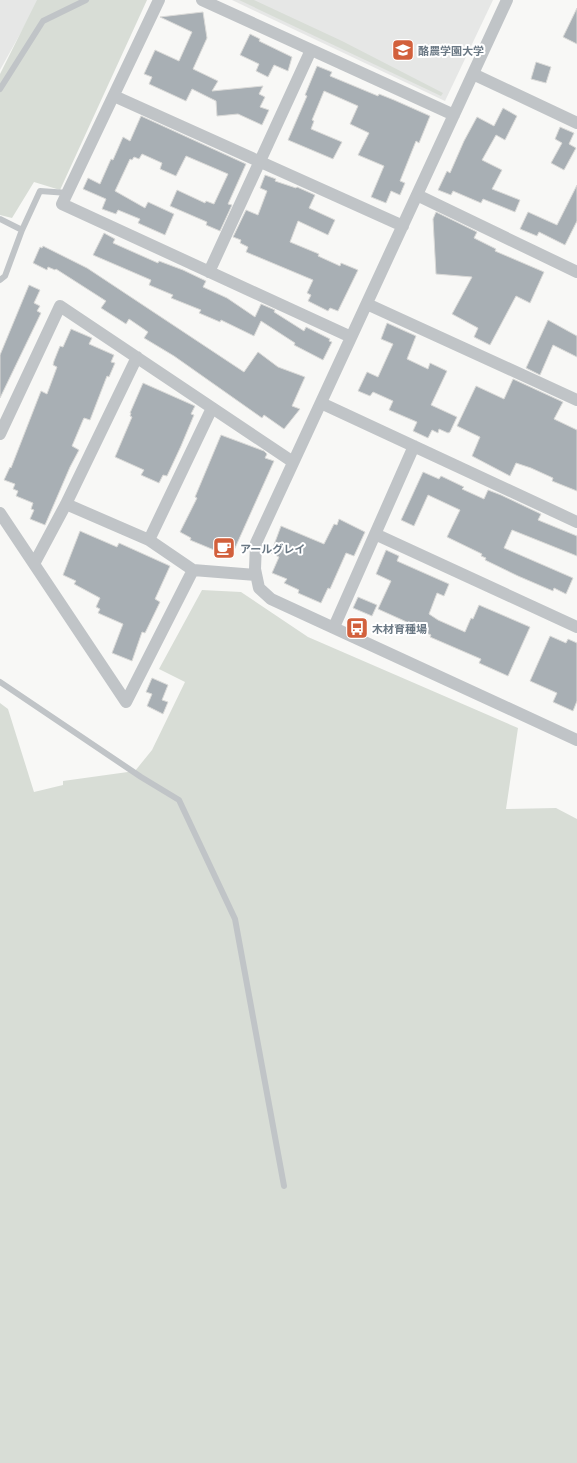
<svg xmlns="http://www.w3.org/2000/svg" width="577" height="1463" viewBox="0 0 577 1463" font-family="Manrope,'Noto Sans JP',sans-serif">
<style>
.built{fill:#e6e7e6}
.green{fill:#d8ddd6}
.building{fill:#a8afb4;stroke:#dadad8}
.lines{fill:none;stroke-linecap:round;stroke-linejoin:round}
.lane{stroke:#c0c4c7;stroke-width:6}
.street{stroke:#c0c4c7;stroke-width:12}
.labels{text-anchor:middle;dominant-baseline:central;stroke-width:4;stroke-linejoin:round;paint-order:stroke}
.poi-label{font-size:11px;font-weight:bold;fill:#6a7884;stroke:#fff;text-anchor:start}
</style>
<rect width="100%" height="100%" fill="#f8f8f6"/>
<path class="built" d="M 0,0 L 39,0 L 0,70 Z
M 232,0 L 493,0 L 445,101 Z"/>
<path class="green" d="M 37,0 L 147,0 L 60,190 L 34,182 L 12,218 L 0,215 L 0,74 Z
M 239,0 L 254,0 L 342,41 L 443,93 L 441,96 Z
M 202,590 L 241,592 L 308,637 L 518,728 L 506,809 L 556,808 L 577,819 L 577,1463 L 0,1463 L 0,703 L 8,709 L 34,792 L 63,785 L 63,781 L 135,771 L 152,750 L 185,682 L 159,669 Z"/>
<path class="building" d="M 577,8 L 577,44 L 563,37 Z
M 203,12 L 207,38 L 193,69 L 218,81 L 212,91 L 263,86 L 259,94 L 265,97 L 260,107 L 269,110 L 262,125 L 238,114 L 217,116 L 216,101 L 192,89 L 186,101 L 149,84 L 152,77 L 144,74 L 155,50 L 179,61 L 192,32 L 160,17 Z
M 250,34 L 260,39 L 259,41 L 292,57 L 288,71 L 274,65 L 268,77 L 256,71 L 259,64 L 240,55 Z
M 536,62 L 551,67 L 546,83 L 531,79 Z
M 317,66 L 332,72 L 330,76 L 378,96 L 379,94 L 394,100 L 430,116 L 419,143 L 416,141 L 400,181 L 405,183 L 400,195 L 391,191 L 386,203 L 371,197 L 384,166 L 358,155 L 369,133 L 350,124 L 358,106 L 324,91 L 312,120 L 314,121 L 311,129 L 342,142 L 333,159 L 288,140 L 307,96 L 305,95 Z
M 503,108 L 517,116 L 505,140 L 496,135 L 482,160 L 502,170 L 492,189 L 520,200 L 515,212 L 483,199 L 481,203 L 453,191 L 451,195 L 438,190 L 447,171 L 450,173 L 464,141 L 477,117 L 494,126 Z
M 141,116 L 246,164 L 228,204 L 232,205 L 220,231 L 206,225 L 207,222 L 170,206 L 177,190 L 205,203 L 206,201 L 214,204 L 228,174 L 186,156 L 176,176 L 160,169 L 162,163 L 142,154 L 139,159 L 134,157 L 132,160 L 130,159 L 115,191 L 145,208 L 148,202 L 174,214 L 165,235 L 138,223 L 140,219 L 118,210 L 116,214 L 102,209 L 106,199 L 83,189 L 88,178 L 100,184 L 111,159 L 113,160 L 123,137 L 130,141 Z
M 560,127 L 574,133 L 569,144 L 576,148 L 564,170 L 551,163 L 562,143 L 555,139 Z
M 265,175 L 276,179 L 275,181 L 296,188 L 297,187 L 315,195 L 309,208 L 335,220 L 328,235 L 298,221 L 290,242 L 319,254 L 318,256 L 340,266 L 341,263 L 358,270 L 338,311 L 330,308 L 328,311 L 308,301 L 311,295 L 307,293 L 313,280 L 246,252 L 248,247 L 240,243 L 241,240 L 233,237 L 246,210 L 258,215 L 267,191 L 260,188 Z
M 577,185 L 577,221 L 565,245 L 539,232 L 537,236 L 520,229 L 528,212 L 557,225 Z
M 436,212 L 477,232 L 474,238 L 496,249 L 495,251 L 544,272 L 530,303 L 516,296 L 490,345 L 474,337 L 478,328 L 452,314 L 472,277 L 436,274 L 433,219 Z
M 104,233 L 115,239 L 113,243 L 158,263 L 159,261 L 183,270 L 206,281 L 203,287 L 227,298 L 255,317 L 261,304 L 275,310 L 274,312 L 304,331 L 306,327 L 330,339 L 329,341 L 332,342 L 323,360 L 294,345 L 295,343 L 261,321 L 254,336 L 221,320 L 220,322 L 199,313 L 201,310 L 171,298 L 173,295 L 149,285 L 151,280 L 93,255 Z
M 43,246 L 87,268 L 244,372 L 258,352 L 278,367 L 305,377 L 292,406 L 300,409 L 284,429 L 264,415 L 262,418 L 174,356 L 144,338 L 148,332 L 129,319 L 126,324 L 101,308 L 106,301 L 56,269 L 55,270 L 48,267 L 47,270 L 33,263 L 40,247 L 42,248 Z
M 29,285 L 40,290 L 34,303 L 40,306 L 37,311 L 41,313 L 0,398 L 0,355 Z
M 548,320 L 577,336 L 577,357 L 553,345 L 540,375 L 526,368 Z
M 387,323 L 416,336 L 407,359 L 428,369 L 430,363 L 447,371 L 431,405 L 457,417 L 450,432 L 448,433 L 439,429 L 438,433 L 432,430 L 428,438 L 413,431 L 417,422 L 389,410 L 393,401 L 373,392 L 370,396 L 358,391 L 367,372 L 378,377 L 393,344 L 381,339 Z
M 71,329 L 92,338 L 89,344 L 114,355 L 111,362 L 115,363 L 109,377 L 107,376 L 90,420 L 84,418 L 83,420 L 72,446 L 79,450 L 70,467 L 45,525 L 30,519 L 34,510 L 31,509 L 33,503 L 16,496 L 18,491 L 13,489 L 15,484 L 4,480 L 10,467 L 11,468 L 41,391 L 47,394 L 57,367 L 53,365 L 54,361 L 60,346 L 63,347 Z
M 513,379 L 563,402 L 554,419 L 577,430 L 577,491 L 552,481 L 553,478 L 531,468 L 516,463 L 510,476 L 472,456 L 480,437 L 457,426 L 476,386 L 504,399 Z
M 143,383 L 195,406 L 191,414 L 194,415 L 181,446 L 167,476 L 163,475 L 159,483 L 141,475 L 144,470 L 115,457 L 132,417 L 130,416 L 131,413 L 130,413 Z
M 221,435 L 264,451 L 267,454 L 265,458 L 274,461 L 231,557 L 190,540 L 191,538 L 180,532 L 197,498 L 195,497 Z
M 423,472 L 439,479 L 441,476 L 464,487 L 462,489 L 484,499 L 488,490 L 501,495 L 541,514 L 538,520 L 577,536 L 577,556 L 512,530 L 504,548 L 573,578 L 566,594 L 554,588 L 553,591 L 518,576 L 485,560 L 486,558 L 481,556 L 482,554 L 447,537 L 460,510 L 428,495 L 414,526 L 401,520 Z
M 339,519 L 365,532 L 354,556 L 346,553 L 330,589 L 328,588 L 321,603 L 298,593 L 299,590 L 284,583 L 287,579 L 272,573 L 279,557 L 271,553 L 281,526 L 324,544 L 334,524 L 337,525 Z
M 80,531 L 117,547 L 119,543 L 170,566 L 155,599 L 160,602 L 145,633 L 142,632 L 132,661 L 112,653 L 123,624 L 98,613 L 100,609 L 96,607 L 100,598 L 74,584 L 76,581 L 63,575 Z
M 386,550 L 399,556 L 397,561 L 449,584 L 444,596 L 437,593 L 429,614 L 438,620 L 465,632 L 471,618 L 473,619 L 479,605 L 530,627 L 508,676 L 479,663 L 481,659 L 430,637 L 431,635 L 408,625 L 409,623 L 378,609 L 391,581 L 376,574 Z
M 358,597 L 377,605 L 372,616 L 353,608 Z
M 550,636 L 566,643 L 568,639 L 577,643 L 577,701 L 573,711 L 553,702 L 557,693 L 530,681 Z
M 152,678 L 168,685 L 162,700 L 168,702 L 163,714 L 147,706 L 152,694 L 146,692 Z"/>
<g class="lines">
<path class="lane" d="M 0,89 L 43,21 L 86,0
M 0,219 L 22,230 L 5,276 L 0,280
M 22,230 L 40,191 L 68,193
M 0,682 L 141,777 L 179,800 L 235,919 L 284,1186"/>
<path class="street" d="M 159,0 L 62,204 L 351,337
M 202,0 L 454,115
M 507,0 L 256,543 L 255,569 L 259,588 L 271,599 L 577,740
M 473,74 L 577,123
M 114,96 L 403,226
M 417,195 L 577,272
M 209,272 L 311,50
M 367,304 L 577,400
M 321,403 L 577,522
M 0,434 L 60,306 L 293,462
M 66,504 L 149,540 L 193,570 L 256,575
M 0,513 L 126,702 L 193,570
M 375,534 L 577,627
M 149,540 L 212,408
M 34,564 L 66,504 L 137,357
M 334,627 L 414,446"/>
</g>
<defs>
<g id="university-square" transform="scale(1.15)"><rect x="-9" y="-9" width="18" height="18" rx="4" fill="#d2603c" stroke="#fff"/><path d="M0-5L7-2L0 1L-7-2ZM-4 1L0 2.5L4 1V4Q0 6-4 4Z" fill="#fff"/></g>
<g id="cafe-square" transform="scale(1.15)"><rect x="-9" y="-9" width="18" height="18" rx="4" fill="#d2603c" stroke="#fff"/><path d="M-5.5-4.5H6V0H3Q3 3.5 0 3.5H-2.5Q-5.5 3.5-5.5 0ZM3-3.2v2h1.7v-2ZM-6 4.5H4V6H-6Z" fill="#fff"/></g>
<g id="bus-square" transform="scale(1.15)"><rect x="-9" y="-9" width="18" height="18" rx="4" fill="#d2603c" stroke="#fff"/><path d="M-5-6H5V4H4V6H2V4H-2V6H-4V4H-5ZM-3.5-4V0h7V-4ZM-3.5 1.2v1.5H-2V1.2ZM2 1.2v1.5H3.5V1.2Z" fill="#fff"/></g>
</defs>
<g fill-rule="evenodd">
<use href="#university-square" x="403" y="50"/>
<use href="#cafe-square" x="224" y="548"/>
<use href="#bus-square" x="357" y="628"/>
</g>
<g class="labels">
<g class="poi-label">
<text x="418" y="50">酪農学園大学</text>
<text x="240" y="548">アールグレイ</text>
<text x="372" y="628">木材育種場</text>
</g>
</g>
</svg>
